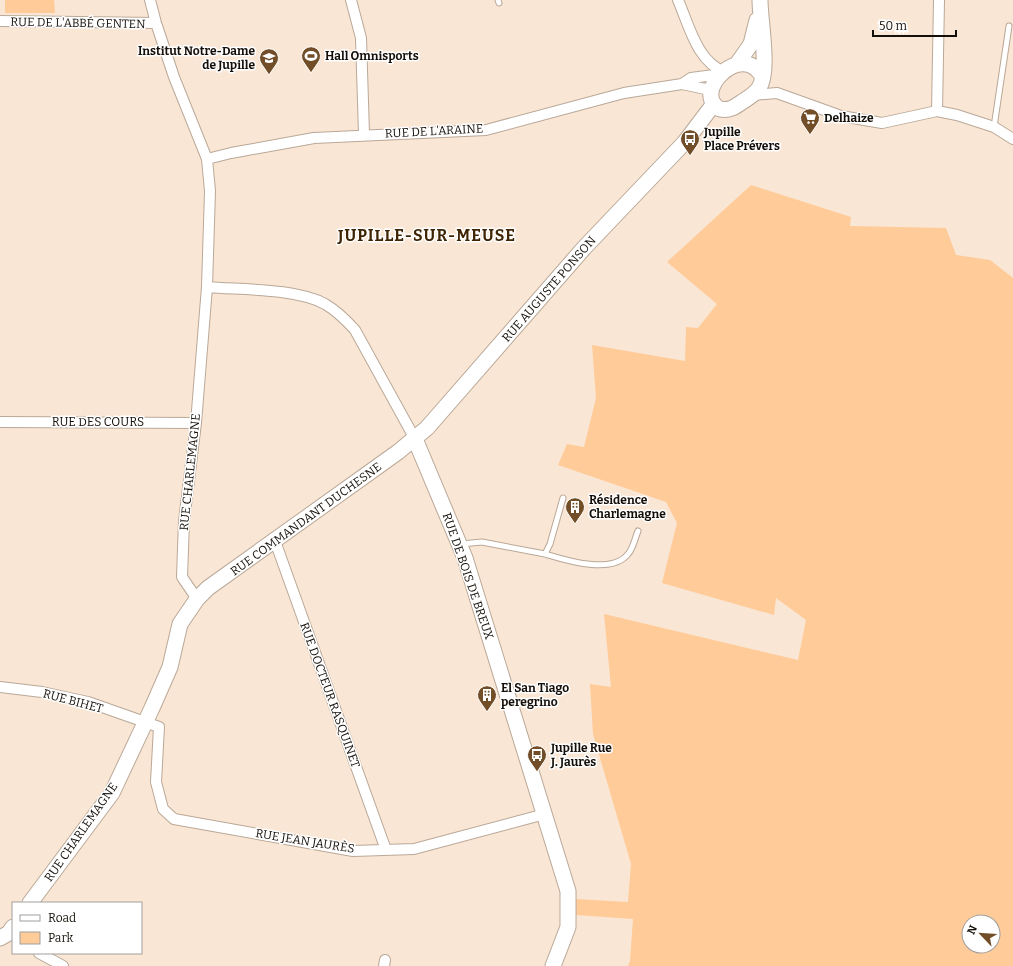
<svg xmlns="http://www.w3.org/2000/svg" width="1013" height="966" viewBox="0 0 1013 966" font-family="Bitter,serif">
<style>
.green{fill:#ffcb99;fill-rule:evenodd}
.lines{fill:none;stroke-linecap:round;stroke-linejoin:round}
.lane-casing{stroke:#baa898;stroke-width:7}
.street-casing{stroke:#baa898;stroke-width:12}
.secondary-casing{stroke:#baa898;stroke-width:17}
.lane{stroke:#fff;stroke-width:5}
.street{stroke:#fff;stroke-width:10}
.secondary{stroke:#fff;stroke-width:15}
.labels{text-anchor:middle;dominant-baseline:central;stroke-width:3;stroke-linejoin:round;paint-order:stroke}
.street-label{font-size:12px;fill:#150f09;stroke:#fff}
.poi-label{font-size:12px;font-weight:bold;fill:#150f09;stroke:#fff;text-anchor:start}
.district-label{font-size:16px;font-weight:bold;letter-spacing:1px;fill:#3f2404;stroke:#fff}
</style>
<rect width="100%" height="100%" fill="#f9e6d4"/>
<path class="green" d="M 5,0 L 54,0 L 55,13 L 5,13 Z
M 751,185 L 851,217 L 850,226 L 946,228 L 956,255 L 990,260 L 1013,278 L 1013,966 L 628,966 L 630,961 L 633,919 L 576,915 L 576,899 L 628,902 L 631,864 L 593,734 L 590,684 L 611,687 L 604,614 L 798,660 L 806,620 L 776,598 L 774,615 L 662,583 L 677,523 L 666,502 L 558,465 L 567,444 L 584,447 L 596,398 L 592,345 L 685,361 L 686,327 L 698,328 L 717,304 L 667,262 ZM 969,922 L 993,922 L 993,946 L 969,946 Z"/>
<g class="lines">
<g class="lane-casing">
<path id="lane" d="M 498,0 L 499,3
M 994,127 L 1009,26
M 461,544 L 482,542 L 545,554 L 550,544 L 563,498
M 545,554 C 565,560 612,575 628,554 C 633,549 635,538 638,531"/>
</g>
<g class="street-casing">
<path id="street" d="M 150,0 L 156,23 L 174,77 L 207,159 L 210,191 L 207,287 L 196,423 L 184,521 L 182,577 L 197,599
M 351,0 L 361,38 L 364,134
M 678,0 C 689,25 697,62 725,72
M 0,21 L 156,23
M 682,84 L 710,90
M 753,95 L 777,93 L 841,116 L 882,123 L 937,111 L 957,115 L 994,127 L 1013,139
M 937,111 L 939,0
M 207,159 L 231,153 L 314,138 L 486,130 L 624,93 L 682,84 L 691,78 L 714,75 L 721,76
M 207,287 C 241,290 296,288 325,304 C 337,311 346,320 355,330 L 415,439
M 0,422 L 196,423
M 275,541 L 386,850
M 0,687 L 42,692 L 88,702 L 159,727 L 156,782 L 163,809 L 174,819 L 353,851 L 414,849 L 545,814
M 39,953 L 63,966
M 384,966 L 385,960"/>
</g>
<g class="secondary-casing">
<path id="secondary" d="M 760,0 C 760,21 770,71 759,88 C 755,94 748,98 742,102 C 735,107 729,111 720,109 C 690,94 741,40 762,76
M 737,64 L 751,44 L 757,20
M 415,439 L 465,558 L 568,891 L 568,927 L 553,966
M 30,903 L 112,793 L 152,708 L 170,667 L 180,624 L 197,599 L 208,588 L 398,452 L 427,428 L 584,248 L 685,142 L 713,105
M 0,938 L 9,933 L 13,927"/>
</g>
<use href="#lane" class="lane"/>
<use href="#street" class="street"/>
<use href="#secondary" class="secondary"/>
</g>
<defs>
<g id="stadium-pin" transform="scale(1)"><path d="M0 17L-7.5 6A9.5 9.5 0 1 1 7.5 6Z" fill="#724e28" stroke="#fff"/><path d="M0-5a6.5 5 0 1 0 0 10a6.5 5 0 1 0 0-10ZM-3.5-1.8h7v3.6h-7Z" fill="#fff"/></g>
<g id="school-pin" transform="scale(1)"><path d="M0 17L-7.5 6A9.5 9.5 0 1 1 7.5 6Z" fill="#724e28" stroke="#fff"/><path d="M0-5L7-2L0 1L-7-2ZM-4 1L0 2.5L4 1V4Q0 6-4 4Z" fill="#fff"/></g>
<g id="supermarket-pin" transform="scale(1)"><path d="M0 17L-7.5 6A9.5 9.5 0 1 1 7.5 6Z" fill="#724e28" stroke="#fff"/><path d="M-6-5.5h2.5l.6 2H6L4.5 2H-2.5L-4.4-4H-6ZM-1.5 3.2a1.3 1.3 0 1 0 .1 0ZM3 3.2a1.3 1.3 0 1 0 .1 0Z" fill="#fff"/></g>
<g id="bus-pin" transform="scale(1)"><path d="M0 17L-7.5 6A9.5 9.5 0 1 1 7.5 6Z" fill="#724e28" stroke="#fff"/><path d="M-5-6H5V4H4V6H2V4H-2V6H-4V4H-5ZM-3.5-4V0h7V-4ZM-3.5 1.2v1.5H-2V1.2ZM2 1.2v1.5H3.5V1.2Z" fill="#fff"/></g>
<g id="building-pin" transform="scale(1)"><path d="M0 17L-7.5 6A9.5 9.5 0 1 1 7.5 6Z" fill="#724e28" stroke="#fff"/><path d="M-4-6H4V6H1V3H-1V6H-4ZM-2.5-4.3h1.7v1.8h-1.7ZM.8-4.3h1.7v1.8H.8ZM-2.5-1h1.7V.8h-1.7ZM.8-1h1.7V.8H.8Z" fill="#fff"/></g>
</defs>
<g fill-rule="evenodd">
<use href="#stadium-pin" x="311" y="56"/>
<use href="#school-pin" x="269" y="58"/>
<use href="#supermarket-pin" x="810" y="118"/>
<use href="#bus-pin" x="690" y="139"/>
<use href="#building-pin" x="575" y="507"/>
<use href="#building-pin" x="487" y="695"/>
<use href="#bus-pin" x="537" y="755"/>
</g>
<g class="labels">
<g class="street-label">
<text transform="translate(78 23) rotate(1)">RUE DE L'ABBÉ GENTEN</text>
<text transform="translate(434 131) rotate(-3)">RUE DE L'ARAINE</text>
<text transform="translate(549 289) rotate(-49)">RUE AUGUSTE PONSON</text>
<text x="98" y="422">RUE DES COURS</text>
<text transform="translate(190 472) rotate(-84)">RUE CHARLEMAGNE</text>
<text transform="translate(306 519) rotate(-36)">RUE COMMANDANT DUCHESNE</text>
<text transform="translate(468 576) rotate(71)">RUE DE BOIS DE BREUX</text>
<text transform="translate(330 695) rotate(70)">RUE DOCTEUR RASQUINET</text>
<text transform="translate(73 701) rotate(15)">RUE BIHET</text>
<text transform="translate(81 832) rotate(-55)">RUE CHARLEMAGNE</text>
<text transform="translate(305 841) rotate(9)">RUE JEAN JAURÈS</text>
</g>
<g class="poi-label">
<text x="255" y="51" text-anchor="end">Institut Notre-Dame<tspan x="255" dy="14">de Jupille</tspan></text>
<text x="325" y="56">Hall Omnisports</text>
<text x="824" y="118">Delhaize</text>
<text x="704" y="132">Jupille<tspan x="704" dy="14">Place Prévers</tspan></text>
<text x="589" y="500">Résidence<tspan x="589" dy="14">Charlemagne</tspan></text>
<text x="501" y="688">El San Tiago<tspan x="501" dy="14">peregrino</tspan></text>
<text x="551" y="748">Jupille Rue<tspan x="551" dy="14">J. Jaurès</tspan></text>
</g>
<g class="district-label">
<text x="427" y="235">JUPILLE-SUR-MEUSE</text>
</g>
</g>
<rect x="12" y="902" width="130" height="52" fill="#ffffff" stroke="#a19f9d"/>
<rect x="20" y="915" width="20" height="6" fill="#ffffff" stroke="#a19f9d"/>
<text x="48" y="922" font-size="12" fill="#150f09">Road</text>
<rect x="20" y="932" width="20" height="12" fill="#ffcb99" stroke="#a19f9d"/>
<text x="48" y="942" font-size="12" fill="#150f09">Park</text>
<g transform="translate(981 934) rotate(295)"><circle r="19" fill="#ffffff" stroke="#a19f9d"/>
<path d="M0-3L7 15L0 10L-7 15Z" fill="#724e28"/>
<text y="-6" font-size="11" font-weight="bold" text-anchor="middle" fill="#150f09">N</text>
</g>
<path d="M873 30v6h83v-6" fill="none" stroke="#150f09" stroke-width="2"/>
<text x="879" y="30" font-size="12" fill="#150f09" stroke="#ffffff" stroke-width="3" paint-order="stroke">50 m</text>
</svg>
